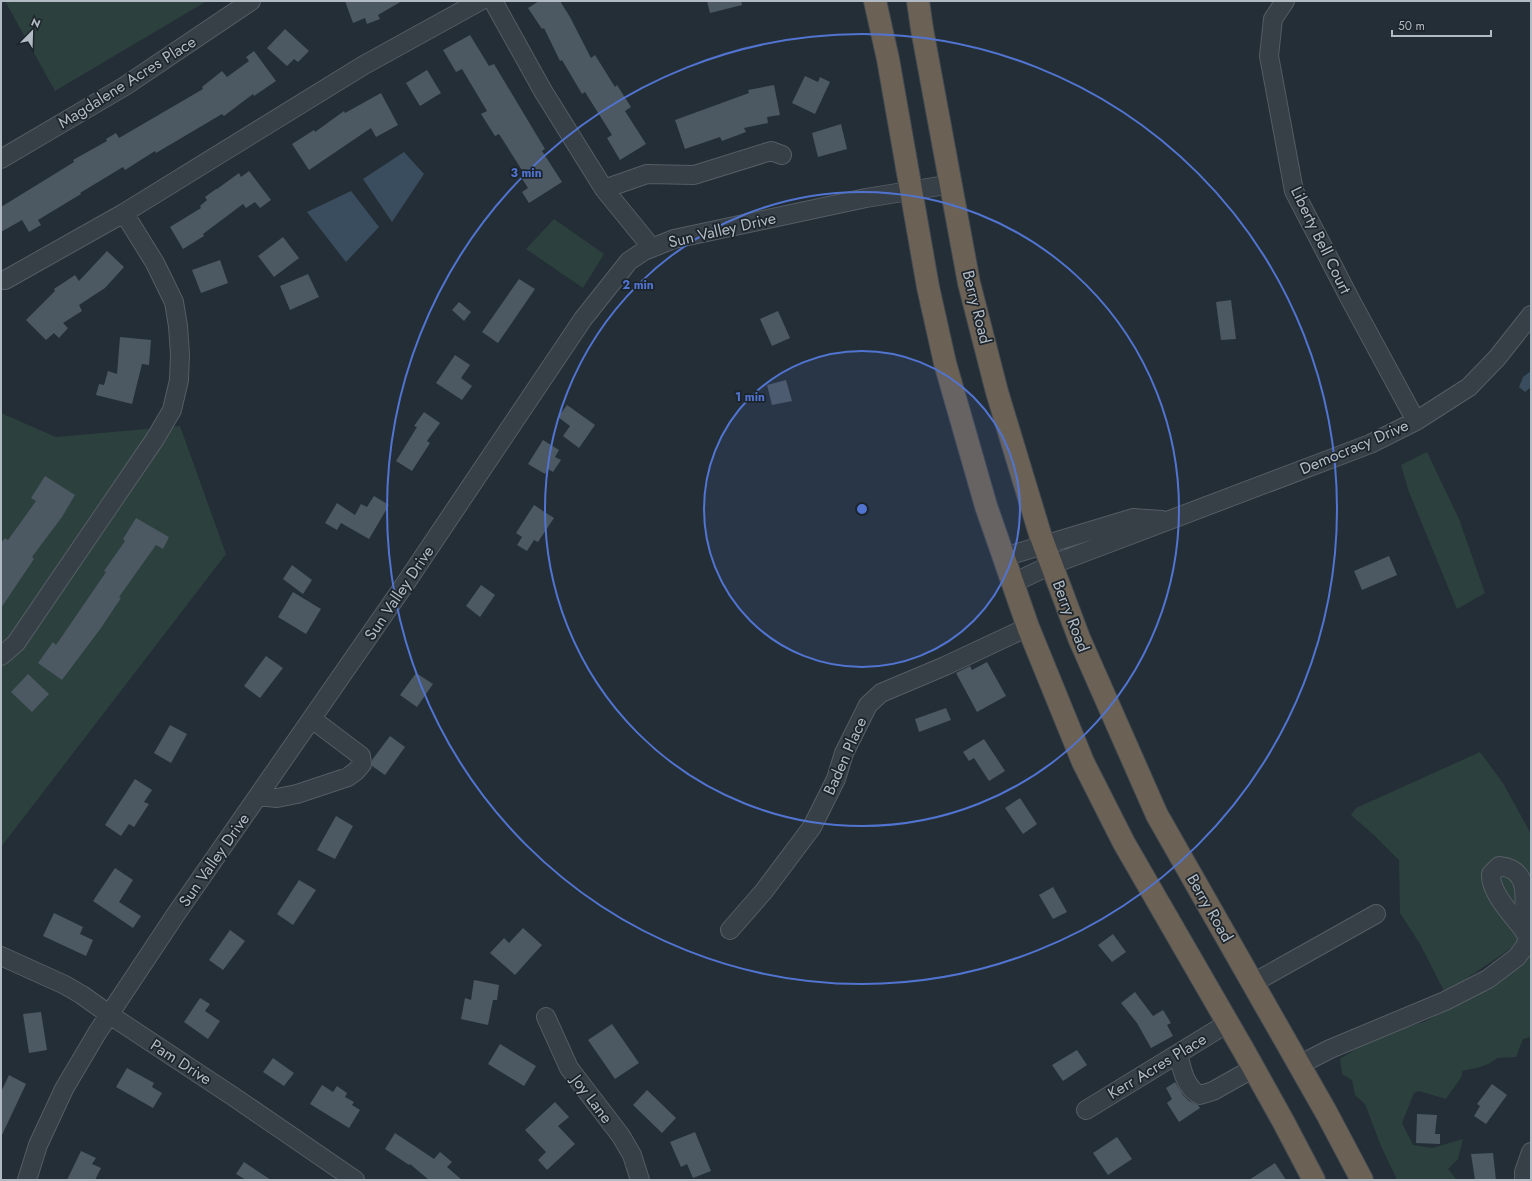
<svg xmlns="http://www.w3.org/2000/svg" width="1532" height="1181" viewBox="0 0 1532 1181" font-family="Jost,sans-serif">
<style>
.green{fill:#2c403e}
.water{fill:#3a4d5e}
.building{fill:#4c5862}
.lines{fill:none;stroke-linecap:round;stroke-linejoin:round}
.minor-casing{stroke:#555d65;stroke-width:20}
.highway-casing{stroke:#424a52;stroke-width:24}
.minor{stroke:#373f47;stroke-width:18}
.highway{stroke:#6c6155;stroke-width:22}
.ring{fill:none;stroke:#5174d1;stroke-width:2}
.labels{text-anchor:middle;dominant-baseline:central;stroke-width:3.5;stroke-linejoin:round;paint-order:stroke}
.street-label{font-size:16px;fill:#b2bac3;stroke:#1c242c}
.centre{fill:#5174d1;stroke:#1c242c;stroke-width:2}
.ring-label{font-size:12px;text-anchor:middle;font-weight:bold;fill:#5174d1;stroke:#1c242c;stroke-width:3.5;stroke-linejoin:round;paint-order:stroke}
</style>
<rect width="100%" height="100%" fill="#242e36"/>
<path class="green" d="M 5,1 L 207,1 L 55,91 Z
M 554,219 L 604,254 L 583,288 L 526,249 Z
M 1,413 L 56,437 L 180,426 L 226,554 L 1,847 Z
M 1427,452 L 1459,519 L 1485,593 L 1457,609 L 1409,492 L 1401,465 Z
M 1480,752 L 1503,783 L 1531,834 L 1531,919 L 1519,943 L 1445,993 L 1420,944 L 1400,913 L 1399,860 L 1374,835 L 1351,815 L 1356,808 Z
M 1531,942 L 1531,1037 L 1523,1039 L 1516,1057 L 1497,1058 C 1487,1067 1475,1068 1462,1071 L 1462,1076 L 1446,1099 L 1419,1091 L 1414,1093 L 1402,1123 L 1413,1145 L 1432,1148 L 1463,1139 L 1458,1159 L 1448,1169 L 1457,1180 L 1397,1180 L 1381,1146 L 1365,1104 L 1355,1095 L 1352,1080 L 1342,1074 L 1340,1059 L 1364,1044 L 1392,1031 L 1424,1022 L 1487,988 Z"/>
<path class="water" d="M 404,152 L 424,174 L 392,222 L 363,179 Z
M 351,191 L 379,227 L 346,262 L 307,212 Z
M 1531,371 L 1531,387 L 1525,392 L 1519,387 L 1523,377 Z"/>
<path class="building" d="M 345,1 L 402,1 L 378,15 L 380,19 L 367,24 L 365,18 L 353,23 Z
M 539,1 L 560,1 L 570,17 L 591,58 L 595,55 L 615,87 L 617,85 L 631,107 L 625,111 L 646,144 L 620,160 L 607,138 L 612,135 L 585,92 L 582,94 L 562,60 L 560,61 L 544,28 L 542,29 L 528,8 Z
M 707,1 L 741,1 L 742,5 L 710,13 Z
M 285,29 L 309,51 L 298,62 L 294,59 L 287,66 L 267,48 Z
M 470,35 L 489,66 L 494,64 L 545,149 L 542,151 L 562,182 L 529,203 L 522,192 L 528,188 L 521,177 L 525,175 L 499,134 L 495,136 L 481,114 L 487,111 L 462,69 L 456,72 L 443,50 Z
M 254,51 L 276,81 L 254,96 L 253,94 L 224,116 L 222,114 L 156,153 L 155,151 L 125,170 L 123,167 L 80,193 L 81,194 L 38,220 L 41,225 L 29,232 L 22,220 L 1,232 L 1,207 L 74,162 L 73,160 L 107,141 L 106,139 L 116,133 L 119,138 L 203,89 L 202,87 L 222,71 L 227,77 L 249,61 L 246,57 Z
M 427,70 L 441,93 L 420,106 L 406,83 Z
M 805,76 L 818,82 L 820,77 L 830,82 L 815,114 L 792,103 Z
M 774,85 L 780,115 L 767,117 L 768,123 L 744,128 L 746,132 L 722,141 L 720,137 L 685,149 L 675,120 L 749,93 L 748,90 Z
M 381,93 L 398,125 L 376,137 L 371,128 L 309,170 L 292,144 L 314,130 L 315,132 L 344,111 L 345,113 Z
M 841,124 L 847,149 L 818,157 L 812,133 Z
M 249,171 L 271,200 L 260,208 L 255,202 L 246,208 L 243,204 L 203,234 L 204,236 L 183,249 L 170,227 L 201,208 L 200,206 L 207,200 L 205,197 L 216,189 L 217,189 L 239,173 L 241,177 Z
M 283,237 L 299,258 L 274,277 L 258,256 Z
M 107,251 L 124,267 L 105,288 L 79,305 L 82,311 L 63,323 L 68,328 L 59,338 L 54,333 L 46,340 L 26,320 L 55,291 L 54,289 L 75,275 L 79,281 Z
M 220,260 L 228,283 L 201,293 L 192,270 Z
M 308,274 L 319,297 L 290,310 L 280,286 Z
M 519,279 L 535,289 L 498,343 L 482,332 Z
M 1231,300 L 1236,339 L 1221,340 L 1216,302 Z
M 459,302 L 471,312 L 464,321 L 452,310 Z
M 778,311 L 790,338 L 772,346 L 760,319 Z
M 120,337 L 151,340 L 149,365 L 142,364 L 132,404 L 96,395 L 99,384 L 104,385 L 108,371 L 117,374 Z
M 455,355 L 470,365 L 461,378 L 472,386 L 462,400 L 436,383 Z
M 786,380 L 792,401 L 772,405 L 767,385 Z
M 567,405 L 595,425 L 579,448 L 563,436 L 570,426 L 558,417 Z
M 424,412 L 440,423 L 427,441 L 430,443 L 412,471 L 396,461 L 417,427 L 414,426 Z
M 543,440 L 559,450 L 555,457 L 561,460 L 553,472 L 548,469 L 545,474 L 528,464 Z
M 45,476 L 75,495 L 62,517 L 32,557 L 34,559 L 1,608 L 1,543 L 5,538 L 8,540 L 36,501 L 31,498 Z
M 374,496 L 389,505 L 369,539 L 341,523 L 337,530 L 325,523 L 337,503 L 355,515 L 361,504 L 367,507 Z
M 534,505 L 554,518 L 538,542 L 534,540 L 527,551 L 517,545 L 522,537 L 516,533 Z
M 136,518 L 169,537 L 163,549 L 156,545 L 119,597 L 121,598 L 101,628 L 62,680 L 38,663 L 53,642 L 56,645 L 80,610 L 106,572 L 104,571 L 125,541 L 123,539 Z
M 1389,556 L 1397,575 L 1362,590 L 1354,571 Z
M 292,565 L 312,580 L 303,594 L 283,579 Z
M 481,585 L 495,595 L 480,617 L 466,606 Z
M 293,592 L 321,609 L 306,634 L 278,617 Z
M 266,656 L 283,668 L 260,698 L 244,686 Z
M 987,662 L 1006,696 L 977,712 L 956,673 L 970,666 L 972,670 Z
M 416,673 L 433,684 L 417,707 L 400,695 Z
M 28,674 L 49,694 L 32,712 L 11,692 Z
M 946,708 L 951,720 L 919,732 L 915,719 Z
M 170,725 L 187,734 L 171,763 L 154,753 Z
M 390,736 L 405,747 L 385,775 L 372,766 L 372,760 Z
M 984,739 L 1005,771 L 989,781 L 974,758 L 969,761 L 963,752 Z
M 135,779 L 152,790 L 144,802 L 149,804 L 134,827 L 129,824 L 121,836 L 105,825 Z
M 1020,798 L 1037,824 L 1023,834 L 1005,808 Z
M 336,816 L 353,826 L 335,859 L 317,850 Z
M 115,868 L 133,880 L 119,902 L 141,916 L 133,928 L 93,901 Z
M 299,880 L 316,890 L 293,925 L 277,914 Z
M 1053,887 L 1067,912 L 1053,919 L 1039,895 Z
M 54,913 L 83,927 L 80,934 L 93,940 L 86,956 L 43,936 Z
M 523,928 L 542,945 L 515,975 L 490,953 L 504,938 L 509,943 Z
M 230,930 L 245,941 L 223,970 L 209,960 Z
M 1113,934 L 1126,952 L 1112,962 L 1098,945 Z
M 474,980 L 499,985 L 497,1000 L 493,1000 L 488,1025 L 461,1019 L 465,998 L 471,1000 Z
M 1135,992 L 1153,1016 L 1163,1010 L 1171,1023 L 1167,1025 L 1173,1036 L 1151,1048 L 1137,1023 L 1121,1003 Z
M 200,998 L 210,1004 L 205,1011 L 220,1021 L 208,1039 L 184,1022 Z
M 41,1012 L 47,1050 L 29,1053 L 23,1014 Z
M 612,1024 L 639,1063 L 615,1079 L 588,1040 Z
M 500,1044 L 536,1066 L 524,1086 L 488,1064 Z
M 1077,1050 L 1087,1065 L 1063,1081 L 1052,1065 Z
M 273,1058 L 294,1073 L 284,1086 L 263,1072 Z
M 127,1068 L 154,1083 L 152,1087 L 162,1093 L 153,1108 L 116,1087 Z
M 9,1075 L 26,1084 L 1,1137 L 1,1092 Z
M 1175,1082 L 1183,1095 L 1189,1101 L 1198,1105 L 1200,1108 L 1179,1122 L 1167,1103 L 1172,1099 L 1166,1088 Z
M 1492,1084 L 1507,1095 L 1486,1124 L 1474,1116 L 1480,1106 L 1477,1104 Z
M 322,1085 L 333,1092 L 337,1086 L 347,1093 L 345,1097 L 354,1102 L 352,1105 L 360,1110 L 349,1128 L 310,1104 Z
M 647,1090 L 676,1118 L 662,1133 L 633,1105 Z
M 555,1102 L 569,1117 L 558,1126 L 575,1144 L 547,1170 L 538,1160 L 546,1152 L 525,1130 Z
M 1417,1114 L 1437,1115 L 1435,1134 L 1440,1134 L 1440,1144 L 1416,1143 Z
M 695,1132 L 711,1171 L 693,1178 L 687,1164 L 681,1167 L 670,1142 Z
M 395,1133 L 434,1159 L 440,1152 L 452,1162 L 447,1167 L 462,1180 L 429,1180 L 410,1164 L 409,1165 L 385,1149 Z
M 1117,1137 L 1132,1159 L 1108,1175 L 1093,1153 Z
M 81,1151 L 96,1158 L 92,1164 L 101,1168 L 95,1180 L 67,1180 Z
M 1493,1153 L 1496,1180 L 1475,1180 L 1471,1154 Z
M 244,1162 L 271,1180 L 246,1180 L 236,1174 Z
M 1275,1163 L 1286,1180 L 1249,1180 Z"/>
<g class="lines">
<g class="minor-casing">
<path id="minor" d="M 493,1 L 543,91 L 604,189 L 652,248
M 1285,1 L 1273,19 L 1269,56 L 1294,191 L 1350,299 L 1416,421
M 1,159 L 125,86 L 251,1
M 604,189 L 647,174 L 694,175 L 771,151 L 782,155
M 5,280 L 124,213 L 364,65 L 480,1
M 1004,557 L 1133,518 L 1162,520
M 1013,583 L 1051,565 L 1370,444 L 1416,421 L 1469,387 L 1497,358 L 1531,315
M 1,656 L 16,643 L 155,439 L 172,410 L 179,380 L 180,354 L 178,326 L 174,302 L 155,263 L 124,213
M 258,796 L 277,798 L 297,794 L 348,777 L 356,771 L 362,764 L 361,756 L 312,719
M 1499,866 C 1532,869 1525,903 1522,928 C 1511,914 1490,892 1491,874 Z
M 730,930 L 764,891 L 812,827 L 836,779 L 844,753 L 868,705 L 881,693 L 945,666 L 1028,627
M 1,956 L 65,985 L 82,995 L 110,1015 L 234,1097 L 355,1180
M 1253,983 L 1376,914
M 546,1017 L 569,1068 L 621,1136 L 632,1155 L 640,1180
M 1178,1054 C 1182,1069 1185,1088 1200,1095 L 1213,1091 L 1254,1068
M 1299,1065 L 1330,1049 L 1445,1001 L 1488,979 L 1517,957 L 1526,945 L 1527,936 L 1522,928
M 1086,1110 L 1228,1023
M 27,1180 L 38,1145 L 64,1089 L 97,1033 L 176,914 L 403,587 L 583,319 L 629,261 L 644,251 L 674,239 L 866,198 L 952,184
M 1524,1180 L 1524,1172 L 1531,1152"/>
</g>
<g class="highway-casing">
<path id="highway" d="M 875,1 L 888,59 L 928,287 L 945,363 L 986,506 L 1028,627 L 1083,762 L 1124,843 L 1244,1051 L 1283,1121 L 1314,1180
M 918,1 L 922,29 L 969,283 L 997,392 L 1040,534 L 1079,638 L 1157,815 L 1326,1112 L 1362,1180"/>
</g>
<use href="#minor" class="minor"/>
<use href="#highway" class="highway"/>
</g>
<circle cx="862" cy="509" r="158" fill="#5174d1" fill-opacity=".12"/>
<g class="ring">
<circle cx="862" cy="509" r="158"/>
<circle cx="862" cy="509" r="317"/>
<circle cx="862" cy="509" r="475"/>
</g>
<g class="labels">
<g class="street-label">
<text transform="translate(127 82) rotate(-32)">Magdalene Acres Place</text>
<text transform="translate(722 230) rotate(-13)">Sun Valley Drive</text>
<text transform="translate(1321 240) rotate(64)">Liberty Bell Court</text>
<text transform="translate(977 307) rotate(76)">Berry Road</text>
<text transform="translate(1354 447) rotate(-23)">Democracy Drive</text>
<text transform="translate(399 593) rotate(-56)">Sun Valley Drive</text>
<text transform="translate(1071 616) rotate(69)">Berry Road</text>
<text transform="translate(845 756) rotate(-66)">Baden Place</text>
<text transform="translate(214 860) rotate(-55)">Sun Valley Drive</text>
<text transform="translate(1210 908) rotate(60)">Berry Road</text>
<text transform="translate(181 1062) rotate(33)">Pam Drive</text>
<text transform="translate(1157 1066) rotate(-31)">Kerr Acres Place</text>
<text transform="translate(592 1099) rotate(53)">Joy Lane</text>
</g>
</g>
<circle cx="862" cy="509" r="6" class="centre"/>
<g class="ring-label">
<text x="526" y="177">3 min</text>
<text x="638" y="289">2 min</text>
<text x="750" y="401">1 min</text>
</g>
<rect width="1532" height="1181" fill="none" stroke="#b2bac3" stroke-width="4"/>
<g transform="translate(32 32) rotate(23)" stroke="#1c242c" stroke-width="3" paint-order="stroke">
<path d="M0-3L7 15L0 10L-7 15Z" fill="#b2bac3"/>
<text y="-6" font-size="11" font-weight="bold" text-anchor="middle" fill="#b2bac3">N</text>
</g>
<path d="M1392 30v6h99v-6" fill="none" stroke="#b2bac3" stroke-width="2"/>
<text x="1398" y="30" font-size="12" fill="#b2bac3" stroke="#1c242c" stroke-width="3" paint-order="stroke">50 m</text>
</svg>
